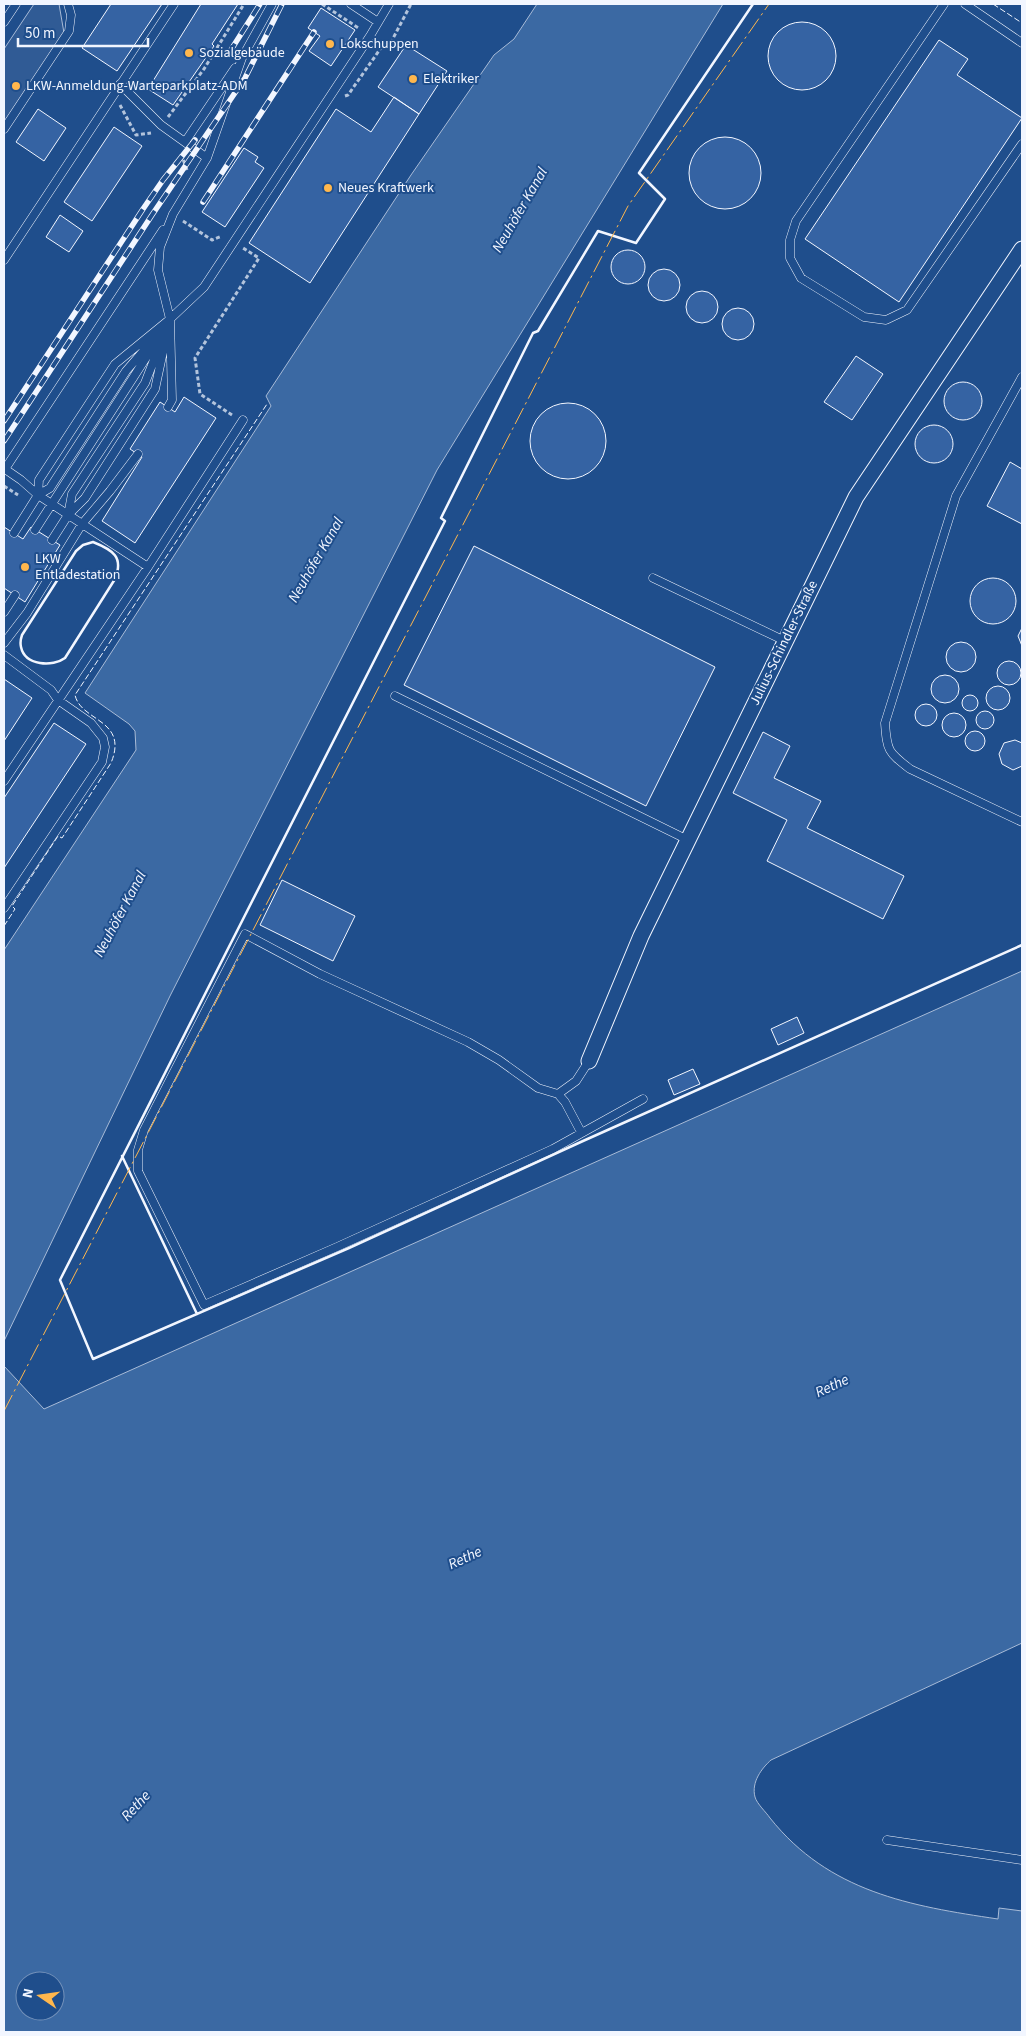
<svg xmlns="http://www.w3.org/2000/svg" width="1026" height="2036" viewBox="0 0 1026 2036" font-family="'Source Sans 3',sans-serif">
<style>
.parking{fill:#305b95;stroke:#a8bbd7}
.water{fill:#3b69a3;stroke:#a8bbd7;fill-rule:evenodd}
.building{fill:#3563a3;stroke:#f2f6ff}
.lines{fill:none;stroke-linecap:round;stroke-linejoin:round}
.service-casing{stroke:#f2f6ff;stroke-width:9}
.minor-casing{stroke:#f2f6ff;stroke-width:17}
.path{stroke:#b3c4dc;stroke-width:3;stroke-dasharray:4 2.5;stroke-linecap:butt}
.service{stroke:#1f4e8c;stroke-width:8}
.minor{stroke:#1f4e8c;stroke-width:15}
.rail-casing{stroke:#f2f6ff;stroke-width:5.5}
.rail{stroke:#1f4e8c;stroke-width:4;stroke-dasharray:11;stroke-linecap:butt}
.fence{stroke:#f2f6ff;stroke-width:1;stroke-dasharray:6 2.5;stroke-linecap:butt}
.wall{stroke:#f2f6ff;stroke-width:2.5}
.power{stroke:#ffb74d;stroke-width:1;stroke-dasharray:18 4 2.5 4;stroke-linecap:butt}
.poi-dot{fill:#ffb74d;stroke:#1f4e8c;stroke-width:2}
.labels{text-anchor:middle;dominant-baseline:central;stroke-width:4;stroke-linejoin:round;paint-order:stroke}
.poi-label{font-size:14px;fill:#f2f6ff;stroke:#1f4e8c;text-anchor:start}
.street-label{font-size:14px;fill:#f2f6ff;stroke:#1f4e8c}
.water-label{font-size:15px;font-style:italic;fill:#f2f6ff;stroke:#1f4e8c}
</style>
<rect width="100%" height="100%" fill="#1f4e8c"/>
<path class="parking" d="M 34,4 L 59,4 L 64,33 L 4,123 L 4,49 Z"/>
<path class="water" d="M 537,4 L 723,4 L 437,470 L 170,996 L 4,1341 L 4,950 L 136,750 L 135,731 L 129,724 L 85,693 L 271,406 L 266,396 L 411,175 L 494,55 L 514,39 Z
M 1022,971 L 1022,1643 L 771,1760 C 762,1768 751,1782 755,1797 C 757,1804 766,1812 770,1818 C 829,1892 910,1906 998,1919 L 999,1908 L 1022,1911 L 1022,2032 L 4,2032 L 4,1366 L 44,1409 ZM 25,1981 L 55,1981 L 55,2011 L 25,2011 Z"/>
<path class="building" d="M 111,4 L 162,4 L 117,71 L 82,48 Z
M 201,4 L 238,4 L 212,44 L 214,46 L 173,105 L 148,89 Z
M 321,8 L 355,30 L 331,66 L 309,51 L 320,36 L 308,28 Z
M768 56a34 34 0 1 1 68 0a34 34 0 1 1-68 0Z
M 939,40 L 968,59 L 957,75 L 1022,118 L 899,302 L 805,239 Z
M 406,45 L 447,71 L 419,114 L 378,87 Z
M 394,97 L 419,114 L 310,283 L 249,243 L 336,109 L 371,132 Z
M 38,109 L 66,128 L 44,161 L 16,142 Z
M 114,127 L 142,146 L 92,221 L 64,202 Z
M689 173a36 36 0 1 1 72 0a36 36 0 1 1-72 0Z
M 244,148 L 258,157 L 255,162 L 264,168 L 225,227 L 202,212 Z
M 60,215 L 83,231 L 69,252 L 46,237 Z
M611 267a17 17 0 1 1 34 0a17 17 0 1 1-34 0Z
M648 285a16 16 0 1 1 32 0a16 16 0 1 1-32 0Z
M686 307a16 16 0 1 1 32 0a16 16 0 1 1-32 0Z
M722 324a16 16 0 1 1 32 0a16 16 0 1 1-32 0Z
M 856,356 L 883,374 L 852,420 L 824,402 Z
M944 401a19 19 0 1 1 38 0a19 19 0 1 1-38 0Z
M 184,397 L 216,418 L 135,543 L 102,521 L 142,457 L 130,449 L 160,402 L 175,412 Z
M530 441a38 38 0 1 1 76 0a38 38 0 1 1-76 0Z
M915 444a19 19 0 1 1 38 0a19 19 0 1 1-38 0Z
M 1010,462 L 1022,469 L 1022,524 L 987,506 Z
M 4,527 L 23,539 L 31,527 L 60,545 L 25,602 L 4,588 Z
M 474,546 L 715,667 L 646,806 L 404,685 Z
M970 601a23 23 0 1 1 46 0a23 23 0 1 1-46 0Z
M 1022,628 L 1022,646 L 1018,636 Z
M946 657a15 15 0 1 1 30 0a15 15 0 1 1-30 0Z
M997 673a12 12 0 1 1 24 0a12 12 0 1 1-24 0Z
M931 689a14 14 0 1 1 28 0a14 14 0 1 1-28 0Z
M 4,679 L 32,698 L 4,741 Z
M986 698a12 12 0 1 1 24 0a12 12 0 1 1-24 0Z
M962 703a8 8 0 1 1 16 0a8 8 0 1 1-16 0Z
M915 715a11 11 0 1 1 22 0a11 11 0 1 1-22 0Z
M976 720a9 9 0 1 1 18 0a9 9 0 1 1-18 0Z
M942 725a12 12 0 1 1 24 0a12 12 0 1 1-24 0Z
M 54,723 L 86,744 L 4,868 L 4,798 Z
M965 741a10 10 0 1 1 20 0a10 10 0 1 1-20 0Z
M 763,732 L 790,746 L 774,778 L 821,801 L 807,828 L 904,876 L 883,919 L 767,861 L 787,820 L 733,793 Z
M 1015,740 L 1022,743 L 1022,766 L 1013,770 L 1002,764 L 999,754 L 1004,743 Z
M 282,880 L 355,916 L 333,961 L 260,925 Z
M 797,1017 L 804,1033 L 778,1045 L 771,1029 Z
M 693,1069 L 700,1084 L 674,1095 L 668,1080 Z"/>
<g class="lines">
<g class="service-casing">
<path id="service" d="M 351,4 L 378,22
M 944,4 L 796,221 L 790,240 L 790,258 L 801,278 L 864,317 L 886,320 L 907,310 L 1022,144
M 965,4 L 1022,43
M 4,22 L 16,4
M 120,84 L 161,125 L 207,158
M 4,129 L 69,31 L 71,15 L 68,4
M 185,142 L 235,68
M 4,260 L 174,4
M 1022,377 L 956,496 L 885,723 C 887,751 888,752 910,769 L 1022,822
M 168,407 L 172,400 L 170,319 L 204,287 L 370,36 L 389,4
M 38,495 L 50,488 L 126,371 L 158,334
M 35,530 L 160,336
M 14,533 L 38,495 L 39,480 L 115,364 L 170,319 L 158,270 L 160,247 L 173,214 L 207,158 L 242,58 L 272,4
M 52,540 L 68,515 L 85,498 L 155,389 L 170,319 L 145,383 L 72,494 L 68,515
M 148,567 L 38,495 L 21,480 L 5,469 L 163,230
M 653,578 L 785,641
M 4,612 L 15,595
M 4,643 L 27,613 L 82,524 L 110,491 L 138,454
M 4,655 L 51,690 L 58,700 L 91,723 L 103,738 L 105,747 L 102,762 L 4,908
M 395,696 L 688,840
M 4,781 L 148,567 L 243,420
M 589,1061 L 576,1081 L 558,1094 L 538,1088 L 499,1060 L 468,1042 L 320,974 L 245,934 L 144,1130 L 138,1150 L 138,1171 L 204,1305 L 337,1247 L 553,1149 L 643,1099
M 558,1094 L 565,1102 L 581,1132
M 887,1840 L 1022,1860"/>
</g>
<g class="minor-casing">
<path id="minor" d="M 589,1061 L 641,936 L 856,497 L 1022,249"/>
</g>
<path class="path" d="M 322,4 L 360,29
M 382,44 L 388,48 L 411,4
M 345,96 L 348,95 L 383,45
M 120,105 L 136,135 L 151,133
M 168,117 L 204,69 L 244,4
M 181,154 L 187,170
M 183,221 L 212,240 L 222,236
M 232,415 L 200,394 L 195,358 L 259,258 L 243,248
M 4,486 L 18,495"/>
<use href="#service" class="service"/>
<use href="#minor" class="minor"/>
<g class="rail-casing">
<path id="rail" d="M 229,53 L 260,4
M 203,202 L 314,32
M 4,421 L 143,209 L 163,180 L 195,140
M 4,441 L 152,215 L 245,78 L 282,4"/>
</g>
<use href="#rail" class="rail"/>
<path class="fence" d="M 993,4 L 1022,23
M 4,926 L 15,909 L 12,906 L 58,836 L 62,838 L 111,763 C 129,719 81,722 75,695 L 267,404"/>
<path class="wall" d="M 753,4 L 639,173 L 665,199 L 636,243 L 598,231 L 538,331 L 533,333 L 441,518 L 445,521 L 60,1280 L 93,1359 L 349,1248 L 583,1141 L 1022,945
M 93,542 C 113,550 124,557 115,579 L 65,658 C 53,667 25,666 21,647 C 20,643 21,638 22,635 L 76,551 L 83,545 Z
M 122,1156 L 197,1314"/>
<path class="power" d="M 4,1411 L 628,206 L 769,4"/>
</g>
<g class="poi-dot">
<circle cx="330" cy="44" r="5"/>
<circle cx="189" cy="53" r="5"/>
<circle cx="413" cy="79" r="5"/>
<circle cx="16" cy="86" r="5"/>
<circle cx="328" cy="188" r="5"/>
<circle cx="25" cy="567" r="5"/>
</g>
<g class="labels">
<g class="poi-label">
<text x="340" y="44">Lokschuppen</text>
<text x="199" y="53">Sozialgebäude</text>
<text x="423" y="79">Elektriker</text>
<text x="26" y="86">LKW-Anmeldung-Warteparkplatz-ADM</text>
<text x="338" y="188">Neues Kraftwerk</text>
<text x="35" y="559">LKW<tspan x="35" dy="16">Entladestation</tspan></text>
</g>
<g class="street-label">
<text transform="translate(784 643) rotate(-64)">Julius-Schindler-Straße</text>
</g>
<g class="water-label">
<text transform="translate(520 210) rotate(-60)">Neuhöfer Kanal</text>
<text transform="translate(316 560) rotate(-60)">Neuhöfer Kanal</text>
<text transform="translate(120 914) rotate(-62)">Neuhöfer Kanal</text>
<text transform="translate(832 1386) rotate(-25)">Rethe</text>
<text transform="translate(465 1558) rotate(-25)">Rethe</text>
<text transform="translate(136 1806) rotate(-48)">Rethe</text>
</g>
</g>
<rect width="1026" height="2036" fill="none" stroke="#f2f6ff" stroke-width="10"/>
<g transform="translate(40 1996) rotate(283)"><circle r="24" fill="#1f4e8c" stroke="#7391ba"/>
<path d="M0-4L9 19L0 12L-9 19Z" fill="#ffb74d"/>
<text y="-8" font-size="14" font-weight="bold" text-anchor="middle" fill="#f2f6ff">N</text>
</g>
<path d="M18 38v8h130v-8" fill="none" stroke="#f2f6ff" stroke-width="2.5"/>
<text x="25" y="38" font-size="15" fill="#f2f6ff" stroke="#1f4e8c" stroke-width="4" paint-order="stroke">50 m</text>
</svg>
